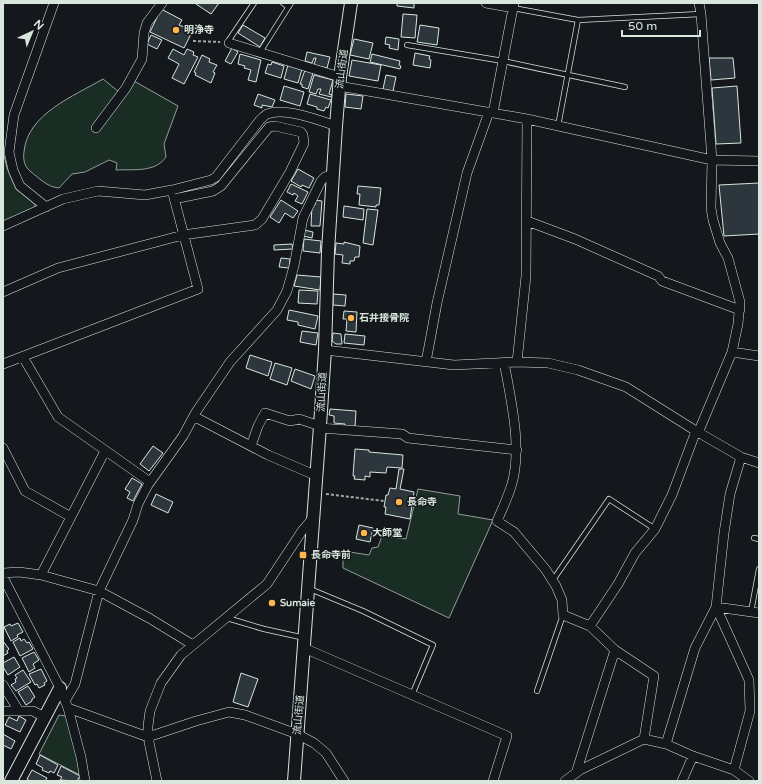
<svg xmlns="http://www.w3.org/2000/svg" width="762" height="784" viewBox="0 0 762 784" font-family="'Varela Round','Noto Sans JP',sans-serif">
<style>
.green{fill:#1a2d24;stroke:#939e99}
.building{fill:#2c363c;stroke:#d8e6dc}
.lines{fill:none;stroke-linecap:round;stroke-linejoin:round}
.service-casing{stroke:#d8e6dc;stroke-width:6}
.minor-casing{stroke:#d8e6dc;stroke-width:10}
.tertiary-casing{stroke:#d8e6dc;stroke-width:14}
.path{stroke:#9da8a2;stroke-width:2;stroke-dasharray:3 2;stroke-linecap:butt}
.service{stroke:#14181c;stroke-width:4.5}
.minor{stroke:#14181c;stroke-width:9}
.tertiary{stroke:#14181c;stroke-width:12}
.poi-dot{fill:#ffb74d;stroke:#14181c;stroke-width:1.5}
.labels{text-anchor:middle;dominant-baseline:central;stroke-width:3;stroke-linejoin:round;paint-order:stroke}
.poi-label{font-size:10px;font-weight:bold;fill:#d8e6dc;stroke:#14181c;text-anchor:start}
.street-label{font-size:10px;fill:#d8e6dc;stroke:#14181c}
</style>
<rect width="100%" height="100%" fill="#14181c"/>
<path class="green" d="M 103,79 L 124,96 L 134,81 L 178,106 L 164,144 L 166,157 C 155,173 133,169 116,170 L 117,163 L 109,160 L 85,172 L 72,174 L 59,188 C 47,187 39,178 30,171 C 24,166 23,159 24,152 C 27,114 74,96 103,79 Z
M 3,151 L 7,168 L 16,189 L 35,204 L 35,208 L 3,222 Z
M 418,489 L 460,496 L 458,514 L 493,520 L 449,618 L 343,568 L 343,551 L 369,555 L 372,548 L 378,547 L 382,536 L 406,539 Z
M 59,715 L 66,716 L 77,754 L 80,775 L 39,754 Z"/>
<path class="building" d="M 197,3 L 219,3 L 211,14 L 196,4 Z
M 397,3 L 414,3 L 414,8 L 397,6 Z
M 161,9 L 182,20 L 179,25 L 184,27 L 185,25 L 193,30 L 184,48 L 150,32 Z
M 403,14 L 417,15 L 415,38 L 401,37 Z
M 243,25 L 265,38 L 260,47 L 238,33 Z
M 420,25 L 439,28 L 437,45 L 417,42 Z
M 151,35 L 162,40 L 157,49 L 147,44 Z
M 386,37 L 399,39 L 398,50 L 389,48 L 390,45 L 385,44 Z
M 354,39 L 373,43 L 369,59 L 350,55 Z
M 232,48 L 238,52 L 231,64 L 225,61 Z
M 173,49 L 184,55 L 187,49 L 194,52 L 193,55 L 198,57 L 184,84 L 172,78 L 179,64 L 168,58 Z
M 307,52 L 330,57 L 327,68 L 314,65 L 316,58 L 314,58 L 312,63 L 305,61 Z
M 415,53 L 430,56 L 429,59 L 431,60 L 430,68 L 413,65 Z
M 240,54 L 261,60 L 256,82 L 248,80 L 251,70 L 244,68 L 245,66 L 238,64 Z
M 372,54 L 400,61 L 399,65 L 401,66 L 400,69 L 370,62 Z
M 202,55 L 210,59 L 209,62 L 217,65 L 213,72 L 215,73 L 211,83 L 195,75 L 196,73 L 194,72 Z
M 709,58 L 733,58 L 735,78 L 711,80 Z
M 352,60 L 381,65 L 378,81 L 349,76 Z
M 272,62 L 284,66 L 281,78 L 265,73 L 268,64 L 271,65 Z
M 288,65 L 302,69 L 298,83 L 284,79 Z
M 305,70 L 313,73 L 308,89 L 302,87 L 302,84 L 300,84 Z
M 314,75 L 333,80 L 329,94 L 332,95 L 331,97 L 319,94 L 321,89 L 318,89 L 316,94 L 309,92 Z
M 386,75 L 396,77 L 393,91 L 383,89 Z
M 284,86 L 304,92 L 300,106 L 280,100 Z
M 737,86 L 741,143 L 716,144 L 712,88 Z
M 258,94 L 275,100 L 272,107 L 262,105 L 262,108 L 254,105 Z
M 310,94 L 331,100 L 328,108 L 326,107 L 324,111 L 317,109 L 317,107 L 307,104 Z
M 346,94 L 363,96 L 361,109 L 345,107 Z
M 298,169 L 314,178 L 309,188 L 302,185 L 301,187 L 291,181 Z
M 759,183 L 759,234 L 724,236 L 719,185 Z
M 291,184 L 308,192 L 302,204 L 295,201 L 298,196 L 294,193 L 293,195 L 287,192 Z
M 358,186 L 381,188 L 379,205 L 376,205 L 376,207 L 359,205 L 360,194 L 357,194 Z
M 281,200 L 298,211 L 293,218 L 285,213 L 279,223 L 270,217 Z
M 315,200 L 322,201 L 320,226 L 311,226 L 312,205 L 315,205 Z
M 344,206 L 364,209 L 363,220 L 343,217 Z
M 367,209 L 378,210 L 373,245 L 363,243 Z
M 304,230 L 313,232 L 312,238 L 303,236 Z
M 304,239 L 321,241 L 320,253 L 303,251 Z
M 344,242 L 360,246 L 359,257 L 355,257 L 354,261 L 350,261 L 350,264 L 342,263 L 343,255 L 335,254 L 336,243 L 344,244 Z
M 292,244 L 293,249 L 274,250 L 274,245 Z
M 281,258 L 290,259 L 289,268 L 279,267 Z
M 297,275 L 321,277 L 320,290 L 294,286 Z
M 299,290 L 318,291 L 317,304 L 298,303 Z
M 333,294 L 346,295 L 345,306 L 333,305 Z
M 289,310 L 318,316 L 315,329 L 298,325 L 298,322 L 287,320 Z
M 344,311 L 357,312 L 356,332 L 346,331 L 347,319 L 343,319 Z
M 302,331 L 318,333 L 316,345 L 300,342 Z
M 333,333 L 341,334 L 342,344 L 336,344 L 332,341 Z
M 345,334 L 365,336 L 364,345 L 344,343 Z
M 250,355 L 272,362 L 268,376 L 246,368 Z
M 275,363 L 292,368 L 287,385 L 270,379 Z
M 295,369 L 315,376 L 311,389 L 291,381 Z
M 330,409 L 356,411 L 355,427 L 345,426 L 345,424 L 334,423 L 334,416 L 329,415 Z
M 153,446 L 163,453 L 149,471 L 140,464 Z
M 355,449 L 369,450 L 369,452 L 403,455 L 402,468 L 387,467 L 386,473 L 370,472 L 370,477 L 365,476 L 365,480 L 354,479 L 355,476 L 353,476 Z
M 399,469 L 404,469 L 400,489 L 414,492 L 410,519 L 385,514 L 386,507 L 384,507 L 386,495 L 388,495 L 390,488 L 396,489 Z
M 132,478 L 142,484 L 133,501 L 127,498 L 130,492 L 125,489 Z
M 156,494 L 173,502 L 168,513 L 151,505 Z
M 359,525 L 373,528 L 370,542 L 356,539 Z
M 18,623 L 23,632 L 17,635 L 18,637 L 11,641 L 4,627 L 10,624 L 11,626 Z
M 20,638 L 21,641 L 24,639 L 27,643 L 29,642 L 33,649 L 20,656 L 13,642 Z
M 3,641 L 9,649 L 7,651 L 8,653 L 3,656 Z
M 34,652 L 39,660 L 33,664 L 35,668 L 29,672 L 22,658 Z
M 14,657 L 20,667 L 8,675 L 3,667 L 3,663 Z
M 41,669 L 47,681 L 44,683 L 45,685 L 39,688 L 37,684 L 35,685 L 29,674 Z
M 23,670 L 31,682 L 16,691 L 11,685 L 16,682 L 15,679 L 17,678 L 15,675 Z
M 241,673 L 258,679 L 248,707 L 233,702 Z
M 28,686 L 35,697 L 32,699 L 32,701 L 26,705 L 18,692 Z
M 19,716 L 26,720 L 20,732 L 5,725 L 9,717 L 17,721 Z
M 3,734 L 15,741 L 11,749 L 3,745 Z
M 40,755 L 58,765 L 54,773 L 50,771 L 49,773 L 42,770 L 43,768 L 36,764 Z
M 61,766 L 80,776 L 77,781 L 60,780 L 62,777 L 57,775 Z
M 32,770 L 47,778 L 45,781 L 30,781 L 27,779 Z"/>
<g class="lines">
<g class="service-casing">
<path id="service" d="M 283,3 L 288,7
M 513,8 L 578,20 L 701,14
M 229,43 L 229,40 L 254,3
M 407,45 L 503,61 L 625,87
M 260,52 L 291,3
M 558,126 L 578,20
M 754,538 L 759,539
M 553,580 L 609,499 L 655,529
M 310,589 L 363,611 L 433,645 L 412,695
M 751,612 L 759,569
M 227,618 L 264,629 L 305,638
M 537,691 L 563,615"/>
</g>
<g class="minor-casing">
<path id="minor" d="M 486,3 L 513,8
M 229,43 L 340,77
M 339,86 L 527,119 L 712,160 L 759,161
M 493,113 L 514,3
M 96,128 L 126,88 L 142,59 L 144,33 L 147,23 L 162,3
M 46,207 L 20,186 L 13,170 L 9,152 L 14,115 L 54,3
M 527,221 L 575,239 L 658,276 L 662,281 L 740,310
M 3,226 L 63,199 L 98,191 L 145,195 L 172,190 L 211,180 L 216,177 L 260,120 C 262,118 265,115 267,114 C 285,107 319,120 336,126
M 3,292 L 58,268 L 183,235 L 255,225 L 262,219 L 290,172 L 304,143 L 303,135 L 301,132 L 275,126 L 269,127 L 221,186 L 213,191 L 174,199
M 325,350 L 454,365 L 517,362 L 548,363 L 578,370 L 626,387 L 696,431 L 741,457 L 759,463
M 732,352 L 759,356
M 23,357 L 58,417 L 150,482
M 426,362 L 437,303 L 467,173 L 489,112
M 504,362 C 511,400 523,450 511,487 C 507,499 502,510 497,521 L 514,532 L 546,570 L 556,586 L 562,600 L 563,615 L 590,626 L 615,650 L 654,676 L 644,739
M 517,362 L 526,276 L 527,119
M 3,364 L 198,289 L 173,194
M 195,417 L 268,455 L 317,476
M 320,428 L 402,434 L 408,438 L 517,450
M 698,433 L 732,352 L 738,324 L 740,302 L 728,258 L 720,243 L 713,220 L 711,208 L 712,160 L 701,14 L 699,3
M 251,446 L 258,426 L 265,413 L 290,421 L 299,419 L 320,426
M 3,448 L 25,491 L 71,517
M 3,573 L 19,572 L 41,575 L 99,591 L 149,618 L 193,645
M 41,575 L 105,451
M 3,577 L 60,688 L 68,708 L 81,757 L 85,781
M 716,607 L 749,680 L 750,711 L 734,770
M 716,607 L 759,613
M 590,626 L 618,584 L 635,553 L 655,529 L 672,495 L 696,431
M 304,648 L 507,736 L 493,781
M 3,685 L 19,711
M 65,701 L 75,684 L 99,591 L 133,520 L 138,504 L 148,485 L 183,436 L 196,412 L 230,362 L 277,310 L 287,291 L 294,266 L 303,218 L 321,181 L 325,177 L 333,174
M 68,708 L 148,737 L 196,721 L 229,712 L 245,715 L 297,734 L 314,743 L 326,753 L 344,781
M 3,711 L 33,711 L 44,717
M 666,744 L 695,648 L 716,607 L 724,533 L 730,494 L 741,457
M 576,773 L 615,650
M 157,781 L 148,737 L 148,726 L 150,711 L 161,683 L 181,655 L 267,584 L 302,531 L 314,517
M 565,781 L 580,770 L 644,739 L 666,744 L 693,756 L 734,770 L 749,781
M 682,781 L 693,756"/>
</g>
<g class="tertiary-casing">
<path id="tertiary" d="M 11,781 L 60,688
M 294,781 L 320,426 L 325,350 L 328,251 L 336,126 L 340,77 L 351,3"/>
</g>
<path class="path" d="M 193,41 L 220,42
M 326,494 L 384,501"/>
<use href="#service" class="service"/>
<use href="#minor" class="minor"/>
<use href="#tertiary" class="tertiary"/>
</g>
<g class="poi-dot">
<circle cx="176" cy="30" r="4"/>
<circle cx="351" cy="318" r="4"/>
<circle cx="399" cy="502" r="4"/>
<circle cx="364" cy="533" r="4"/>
<rect x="299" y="551" width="8" height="8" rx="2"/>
<circle cx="272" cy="603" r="4"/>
</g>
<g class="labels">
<g class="poi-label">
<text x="184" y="30">明浄寺</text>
<text x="359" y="318">石井接骨院</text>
<text x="407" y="502">長命寺</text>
<text x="372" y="533">大師堂</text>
<text x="311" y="555">長命寺前</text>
<text x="280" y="603">Sumaie</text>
</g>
<g class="street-label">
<text transform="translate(342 69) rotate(-83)">流山街道</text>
<text transform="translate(322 392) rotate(-87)">流山街道</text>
<text transform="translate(299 715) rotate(-85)">流山街道</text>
</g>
</g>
<rect width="762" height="784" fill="none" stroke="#d8e6dc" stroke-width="8"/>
<g transform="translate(32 32) rotate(44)" stroke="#14181c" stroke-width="3" paint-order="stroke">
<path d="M0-3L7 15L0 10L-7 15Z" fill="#d8e6dc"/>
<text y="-6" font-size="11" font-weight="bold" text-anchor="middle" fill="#d8e6dc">N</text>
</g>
<path d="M622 30v6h78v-6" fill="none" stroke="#d8e6dc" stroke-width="2"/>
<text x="628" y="30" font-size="12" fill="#d8e6dc" stroke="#14181c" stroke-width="3" paint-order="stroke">50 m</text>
</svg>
